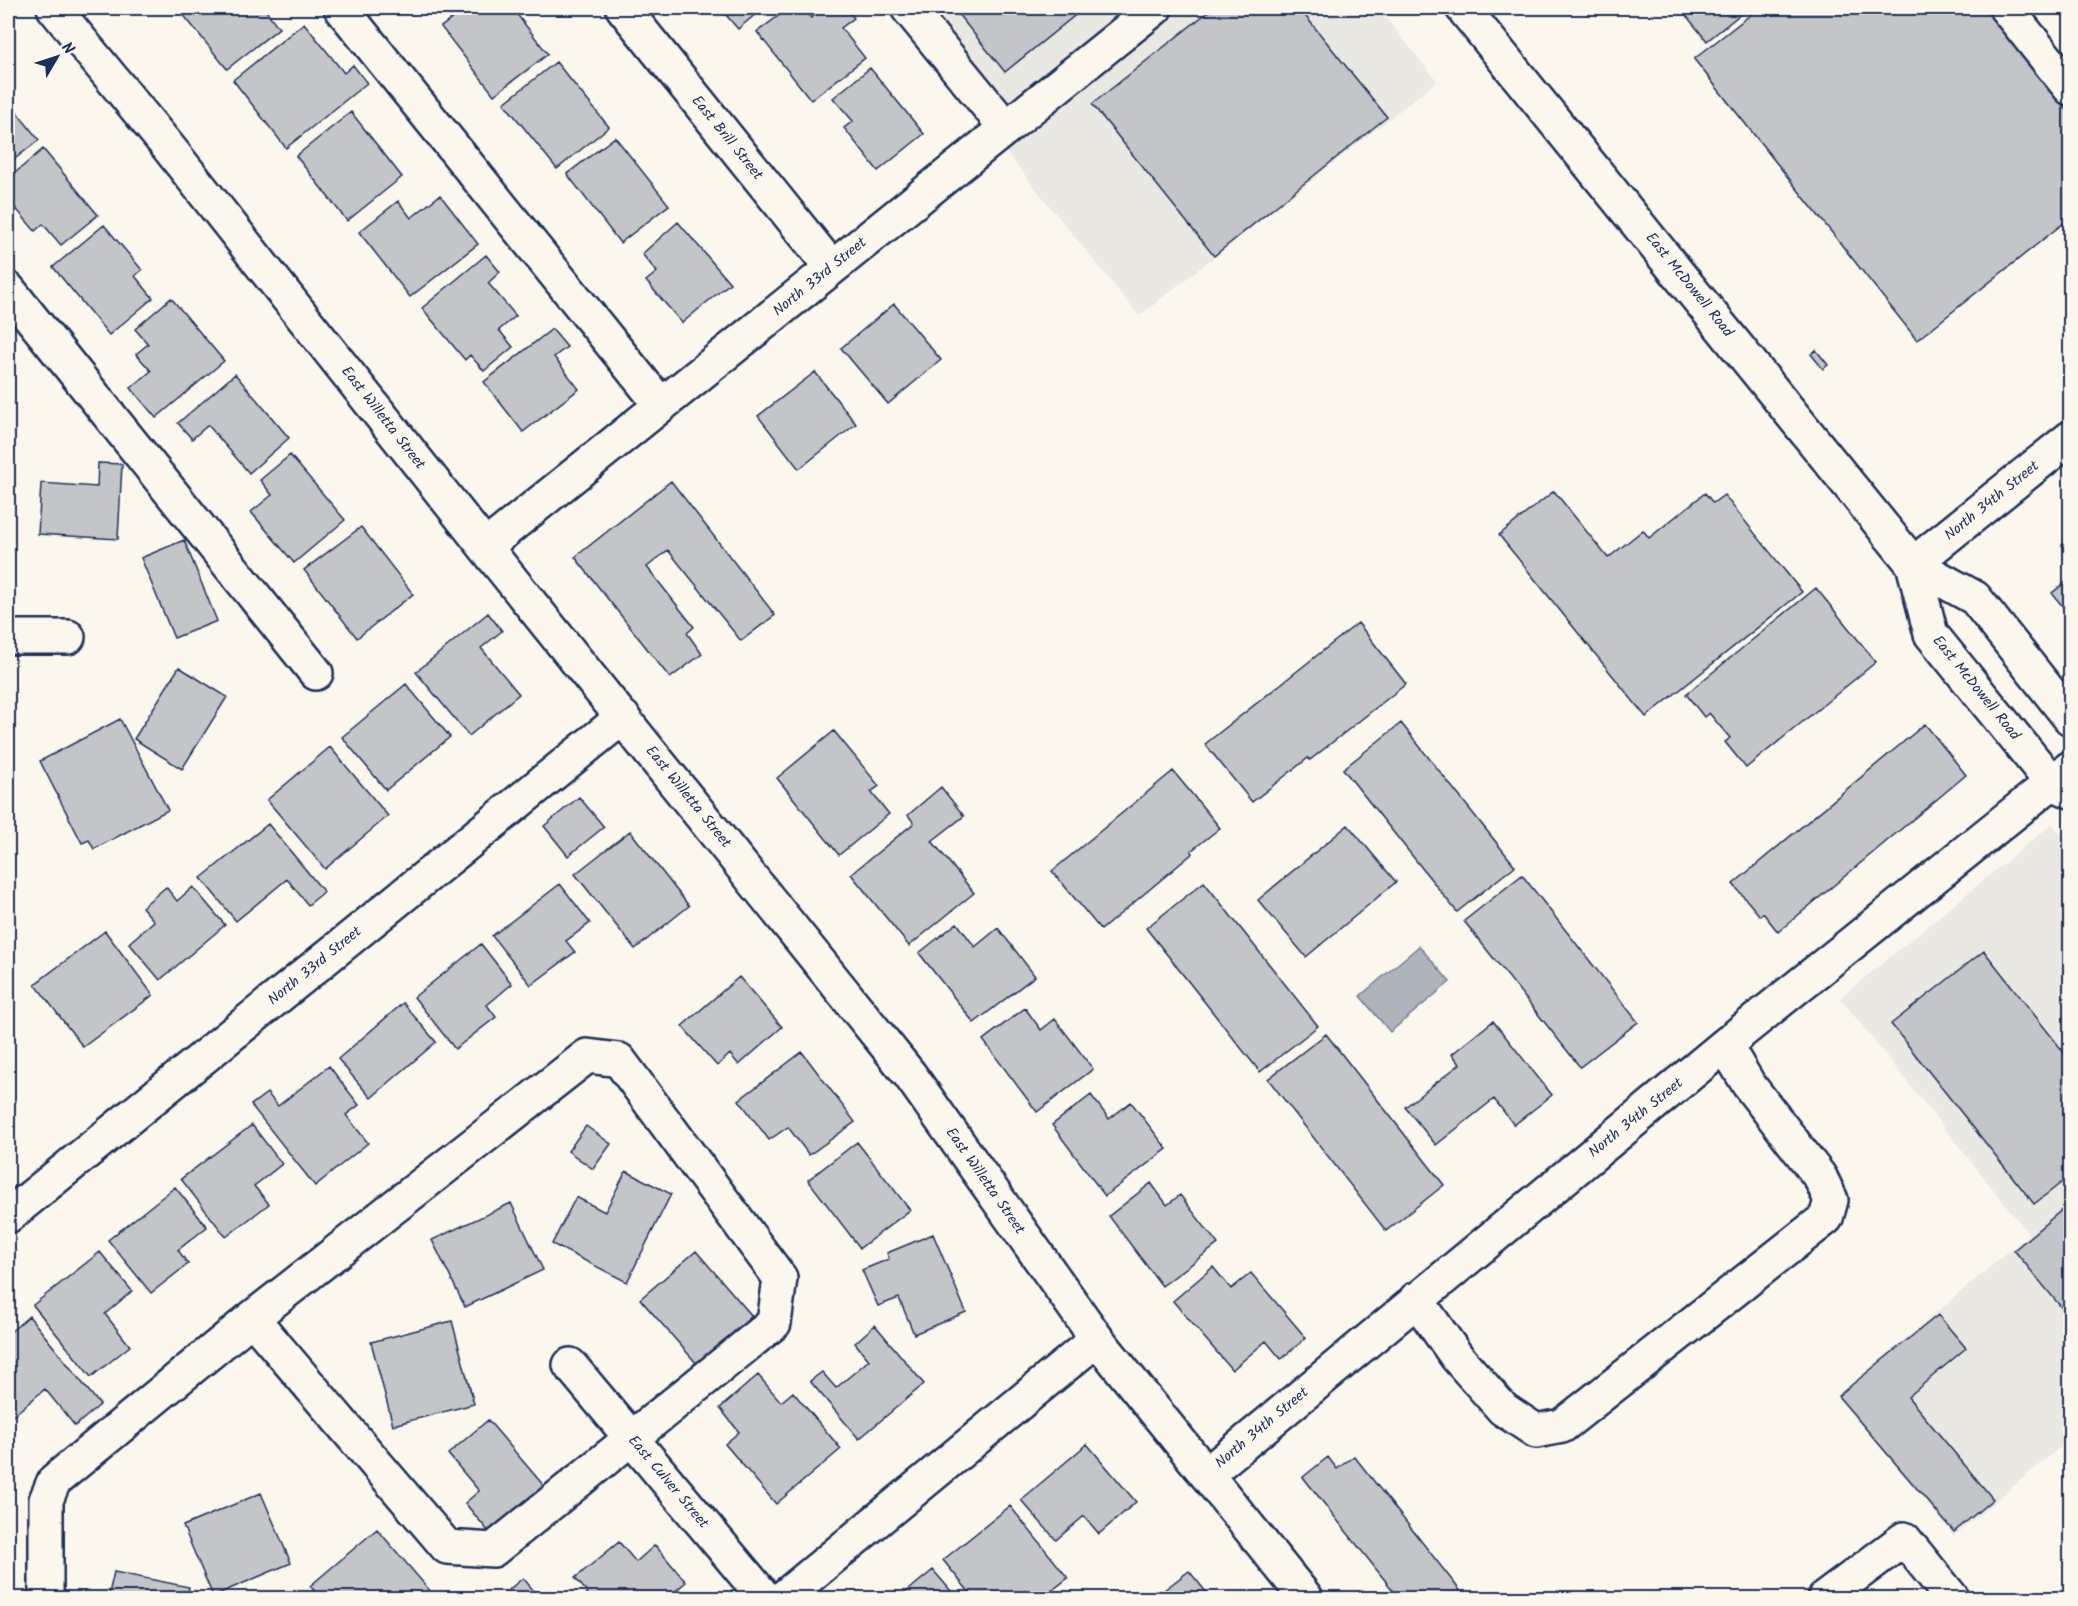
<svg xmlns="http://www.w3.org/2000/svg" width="2078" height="1606" viewBox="0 0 2078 1606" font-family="Kalam,sans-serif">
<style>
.built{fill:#eae8e2}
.water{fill:#afb3bb;stroke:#747e96;stroke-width:1.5}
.building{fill:#c3c5c9;stroke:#1b2f5e;stroke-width:1.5}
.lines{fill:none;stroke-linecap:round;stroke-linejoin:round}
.minor-casing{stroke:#1b2f5e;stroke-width:38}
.major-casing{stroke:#1b2f5e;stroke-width:38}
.minor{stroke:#fbf7ec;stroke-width:33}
.major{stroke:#fbf7ec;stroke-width:33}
.labels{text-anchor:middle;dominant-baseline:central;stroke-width:4.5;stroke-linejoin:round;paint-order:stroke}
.street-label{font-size:15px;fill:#1b2f5e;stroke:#fbf7ec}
</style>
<rect width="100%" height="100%" fill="#fbf7ec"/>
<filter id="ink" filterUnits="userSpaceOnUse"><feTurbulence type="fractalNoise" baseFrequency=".0167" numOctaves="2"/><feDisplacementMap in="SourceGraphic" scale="12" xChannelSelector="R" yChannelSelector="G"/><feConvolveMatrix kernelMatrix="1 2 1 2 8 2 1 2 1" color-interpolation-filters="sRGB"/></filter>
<g filter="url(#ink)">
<path class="built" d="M 889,8 L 1378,8 L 1437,81 L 1139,316 Z
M 2052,824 L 2070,847 L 2070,1439 L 1954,1536 L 1838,1396 L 2029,1234 L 1840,998 Z"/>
<path class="water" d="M 1419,946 L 1450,982 L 1390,1032 L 1360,996 Z"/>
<path class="building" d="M 178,8 L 264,8 L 279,28 L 227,69 Z
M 466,8 L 512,8 L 548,54 L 494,95 L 441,27 Z
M 720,8 L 763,8 L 738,29 Z
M 789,8 L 802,8 L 811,18 L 824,8 L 846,8 L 854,18 L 841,28 L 865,58 L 811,100 L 757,32 Z
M 953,8 L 1084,8 L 1005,72 Z
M 1213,8 L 1299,8 L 1387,117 L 1214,256 L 1092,104 Z
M 1680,8 L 1748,8 L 1707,41 Z
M 1759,8 L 1986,8 L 2070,114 L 2070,218 L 1917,340 L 1694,59 Z
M 304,23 L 344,73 L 353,65 L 367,83 L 286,148 L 233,80 Z
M 556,62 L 609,127 L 557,169 L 504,103 Z
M 870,68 L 924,134 L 878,171 L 844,128 L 853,121 L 833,98 Z
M 8,101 L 39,140 L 8,164 Z
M 351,112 L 402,177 L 347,221 L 296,156 Z
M 615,137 L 669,205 L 620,243 L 567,174 Z
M 43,149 L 98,215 L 61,245 L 43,224 L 35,231 L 13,205 L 8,210 L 8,179 Z
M 440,195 L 478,244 L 410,297 L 359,232 L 398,201 L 411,218 Z
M 678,222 L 730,283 L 682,323 L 646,281 L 657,272 L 642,254 Z
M 104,225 L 142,270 L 135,276 L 153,298 L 109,335 L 53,267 Z
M 486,255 L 500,272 L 488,283 L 516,316 L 499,330 L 513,347 L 484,371 L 470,355 L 465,360 L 422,308 Z
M 171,298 L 224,361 L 156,418 L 131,388 L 151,371 L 136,354 L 148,344 L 135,329 Z
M 894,304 L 941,360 L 888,404 L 841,348 Z
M 552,329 L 567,347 L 554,357 L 579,389 L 523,432 L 484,382 Z
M 1816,350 L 1828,365 L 1823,369 L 1811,354 Z
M 815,372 L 856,424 L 799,469 L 758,416 Z
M 235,374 L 289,438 L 249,473 L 208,425 L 192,439 L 178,423 Z
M 290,455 L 345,520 L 294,563 L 251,512 L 272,495 L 260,480 Z
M 98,463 L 122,464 L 118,539 L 38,534 L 41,483 L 97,487 Z
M 671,481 L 775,615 L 741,641 L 668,550 L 647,567 L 694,627 L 687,633 L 702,654 L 670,678 L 575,557 Z
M 1554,491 L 1608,558 L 1643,530 L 1649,538 L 1705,493 L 1713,503 L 1724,495 L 1802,592 L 1646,717 L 1499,535 Z
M 361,527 L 413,594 L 357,638 L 304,570 Z
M 2070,538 L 2070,555 L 2062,545 Z
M 184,540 L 217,621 L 174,638 L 141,558 Z
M 2070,579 L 2070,616 L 2052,593 Z
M 1816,588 L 1876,662 L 1746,768 L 1725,742 L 1730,738 L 1709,713 L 1704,717 L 1686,694 Z
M 488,613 L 502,631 L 481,648 L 519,694 L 469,736 L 416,672 Z
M 1358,623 L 1406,684 L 1310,760 L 1308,758 L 1252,802 L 1205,744 Z
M 179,667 L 227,697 L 182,769 L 134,739 Z
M 406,684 L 450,737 L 386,790 L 342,737 Z
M 120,719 L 168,810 L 94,849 L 89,840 L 82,843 L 40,761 Z
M 1401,723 L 1515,866 L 1457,912 L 1343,769 Z
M 1925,724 L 1966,775 L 1778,932 L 1763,913 L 1760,916 L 1733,884 Z
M 834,731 L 879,786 L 871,792 L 889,814 L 839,855 L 777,778 Z
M 330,747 L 388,816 L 325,869 L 267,800 Z
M 1173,771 L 1220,828 L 1191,851 L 1193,853 L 1101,930 L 1052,871 Z
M 941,787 L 964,816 L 932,841 L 974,893 L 909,946 L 851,874 L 914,823 L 908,815 Z
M 579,797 L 604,827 L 568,856 L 544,826 Z
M 268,824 L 324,892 L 308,905 L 287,879 L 236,921 L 201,878 Z
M 1348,825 L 1396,882 L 1306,957 L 1258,900 Z
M 630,831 L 689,906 L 635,949 L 575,874 Z
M 1522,875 L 1638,1022 L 1580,1067 L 1464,921 Z
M 1204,882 L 1318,1026 L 1260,1072 L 1146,928 Z
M 560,884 L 590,923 L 566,941 L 575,952 L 531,985 L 492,936 Z
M 166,887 L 177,901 L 193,887 L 225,925 L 160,980 L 129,943 L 154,921 L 142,907 Z
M 957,923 L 975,947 L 998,928 L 1035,976 L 974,1023 L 919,953 Z
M 105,931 L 153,995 L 83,1047 L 35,984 Z
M 481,944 L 512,984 L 487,1005 L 496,1017 L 455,1049 L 414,997 Z
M 1984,951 L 2070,1060 L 2070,1176 L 2034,1204 L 1891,1024 Z
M 739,977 L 782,1027 L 739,1065 L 730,1054 L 717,1066 L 682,1026 Z
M 403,1003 L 436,1042 L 371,1098 L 338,1059 Z
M 1025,1008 L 1041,1030 L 1055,1019 L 1093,1069 L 1037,1112 L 983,1040 Z
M 1493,1021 L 1552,1095 L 1514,1125 L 1494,1099 L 1436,1145 L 1405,1107 L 1460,1064 L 1452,1054 Z
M 1326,1034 L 1444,1185 L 1386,1231 L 1268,1079 Z
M 802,1052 L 855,1122 L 809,1155 L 788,1127 L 769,1140 L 739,1100 Z
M 329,1066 L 359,1105 L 346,1115 L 368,1143 L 315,1186 L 251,1105 L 267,1093 L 278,1106 Z
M 1091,1095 L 1109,1119 L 1131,1102 L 1167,1149 L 1105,1196 L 1052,1125 Z
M 252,1125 L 282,1164 L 254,1186 L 269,1204 L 226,1237 L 181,1179 Z
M 586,1126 L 611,1144 L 593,1169 L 568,1151 Z
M 857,1142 L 910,1210 L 860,1248 L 808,1180 Z
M 626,1171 L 671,1194 L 627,1282 L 552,1244 L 576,1197 L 605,1212 Z
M 1151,1183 L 1167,1205 L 1180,1195 L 1218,1244 L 1162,1286 L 1109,1216 Z
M 175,1187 L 207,1227 L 178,1250 L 188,1264 L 151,1293 L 108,1240 Z
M 511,1203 L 543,1270 L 465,1307 L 432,1240 Z
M 2070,1203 L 2070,1318 L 2014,1250 Z
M 933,1234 L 966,1312 L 914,1334 L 899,1298 L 878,1306 L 862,1270 L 889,1259 L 887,1253 Z
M 696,1251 L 752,1316 L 697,1364 L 640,1299 Z
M 100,1252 L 132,1291 L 105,1314 L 130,1346 L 91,1377 L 33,1305 Z
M 1213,1267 L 1231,1289 L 1251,1273 L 1306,1338 L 1281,1359 L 1266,1341 L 1232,1370 L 1173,1301 Z
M 1938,1315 L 1966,1348 L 1908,1397 L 1993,1499 L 1954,1532 L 1838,1396 Z
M 29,1316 L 100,1405 L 75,1426 L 45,1389 L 8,1420 L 8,1334 Z
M 452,1321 L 474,1404 L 393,1425 L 371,1342 Z
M 875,1325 L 924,1384 L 859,1439 L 810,1381 L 822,1372 L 836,1388 L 869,1360 L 855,1343 Z
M 758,1375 L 781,1402 L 793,1392 L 841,1449 L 776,1504 L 725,1444 L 739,1432 L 720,1408 Z
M 488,1420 L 544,1486 L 489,1532 L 465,1503 L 479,1491 L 448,1454 Z
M 1087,1444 L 1136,1502 L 1099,1534 L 1084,1516 L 1056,1540 L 1021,1500 Z
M 1354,1456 L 1466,1598 L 1399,1598 L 1303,1477 L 1328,1457 L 1337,1469 Z
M 261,1493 L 291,1563 L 213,1596 L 183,1526 Z
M 1010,1506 L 1068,1578 L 1042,1598 L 974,1598 L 943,1560 Z
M 377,1529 L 432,1593 L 425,1598 L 321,1598 L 310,1586 Z
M 619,1542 L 636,1562 L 655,1545 L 686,1582 L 667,1598 L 581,1598 L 588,1593 L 575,1578 Z
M 933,1570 L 957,1598 L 899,1598 Z
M 1189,1571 L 1211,1598 L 1163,1598 L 1159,1594 Z
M 114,1572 L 189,1587 L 187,1598 L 108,1598 Z
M 523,1578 L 540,1598 L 499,1598 Z"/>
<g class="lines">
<g class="minor-casing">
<path id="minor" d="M 54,8 L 169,148 L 485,547 L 910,1075 L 1097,1339 L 1306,1598
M 341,8 L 661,405
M 623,8 L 832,268
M 908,8 L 1006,128
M 2006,8 L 2070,88
M 8,289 L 316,673
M 485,547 L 1155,8
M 1913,564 L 2070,438
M 8,637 L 68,637
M 8,1216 L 623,717
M 1416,1299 L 1457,1357 L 1503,1409 L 1536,1431 L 1562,1426 L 1826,1218 L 1831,1200 L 1820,1177 L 1749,1085 L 1725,1045
M 570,1365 L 765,1598
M 1207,1474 L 1725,1045 L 2070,768
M 46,1598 L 46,1500 L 54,1481 L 252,1318 L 587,1056 L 619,1060 L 780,1278 L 774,1323 L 493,1550 L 447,1547 L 252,1318
M 783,1598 L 1097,1339
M 1825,1598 L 1904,1539 L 1952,1598"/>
</g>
<g class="major-casing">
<path id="major" d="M 1463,8 L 1913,564 L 1975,598 L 2070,718
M 1913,564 L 1931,634 L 2052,783 L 2070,791"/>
</g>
<use href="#minor" class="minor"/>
<use href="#major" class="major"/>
</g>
</g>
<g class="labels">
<g class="street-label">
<text transform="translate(727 138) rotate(51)">East Brill Street</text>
<text transform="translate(820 277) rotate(-39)">North 33rd Street</text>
<text transform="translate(1689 285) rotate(51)">East McDowell Road</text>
<text transform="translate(383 418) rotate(52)">East Willetta Street</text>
<text transform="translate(1992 501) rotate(-39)">North 34th Street</text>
<text transform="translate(1976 688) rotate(51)">East McDowell Road</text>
<text transform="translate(688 797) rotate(51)">East Willetta Street</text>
<text transform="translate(315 966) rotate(-39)">North 33rd Street</text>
<text transform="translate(1636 1118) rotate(-39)">North 34th Street</text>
<text transform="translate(985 1181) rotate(55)">East Willetta Street</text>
<text transform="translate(1262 1428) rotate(-40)">North 34th Street</text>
<text transform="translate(668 1482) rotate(50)">East Culver Street</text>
</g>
</g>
<rect width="2078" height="1606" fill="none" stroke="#fbf7ec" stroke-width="30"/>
<rect x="15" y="15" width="2048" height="1576" fill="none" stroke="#1b2f5e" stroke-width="2" filter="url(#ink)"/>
<g transform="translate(57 57) rotate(51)" stroke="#fbf7ec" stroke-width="4.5" paint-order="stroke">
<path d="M0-4.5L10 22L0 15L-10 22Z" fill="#1b2f5e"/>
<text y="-9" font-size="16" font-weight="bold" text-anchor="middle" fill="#1b2f5e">N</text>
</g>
</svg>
